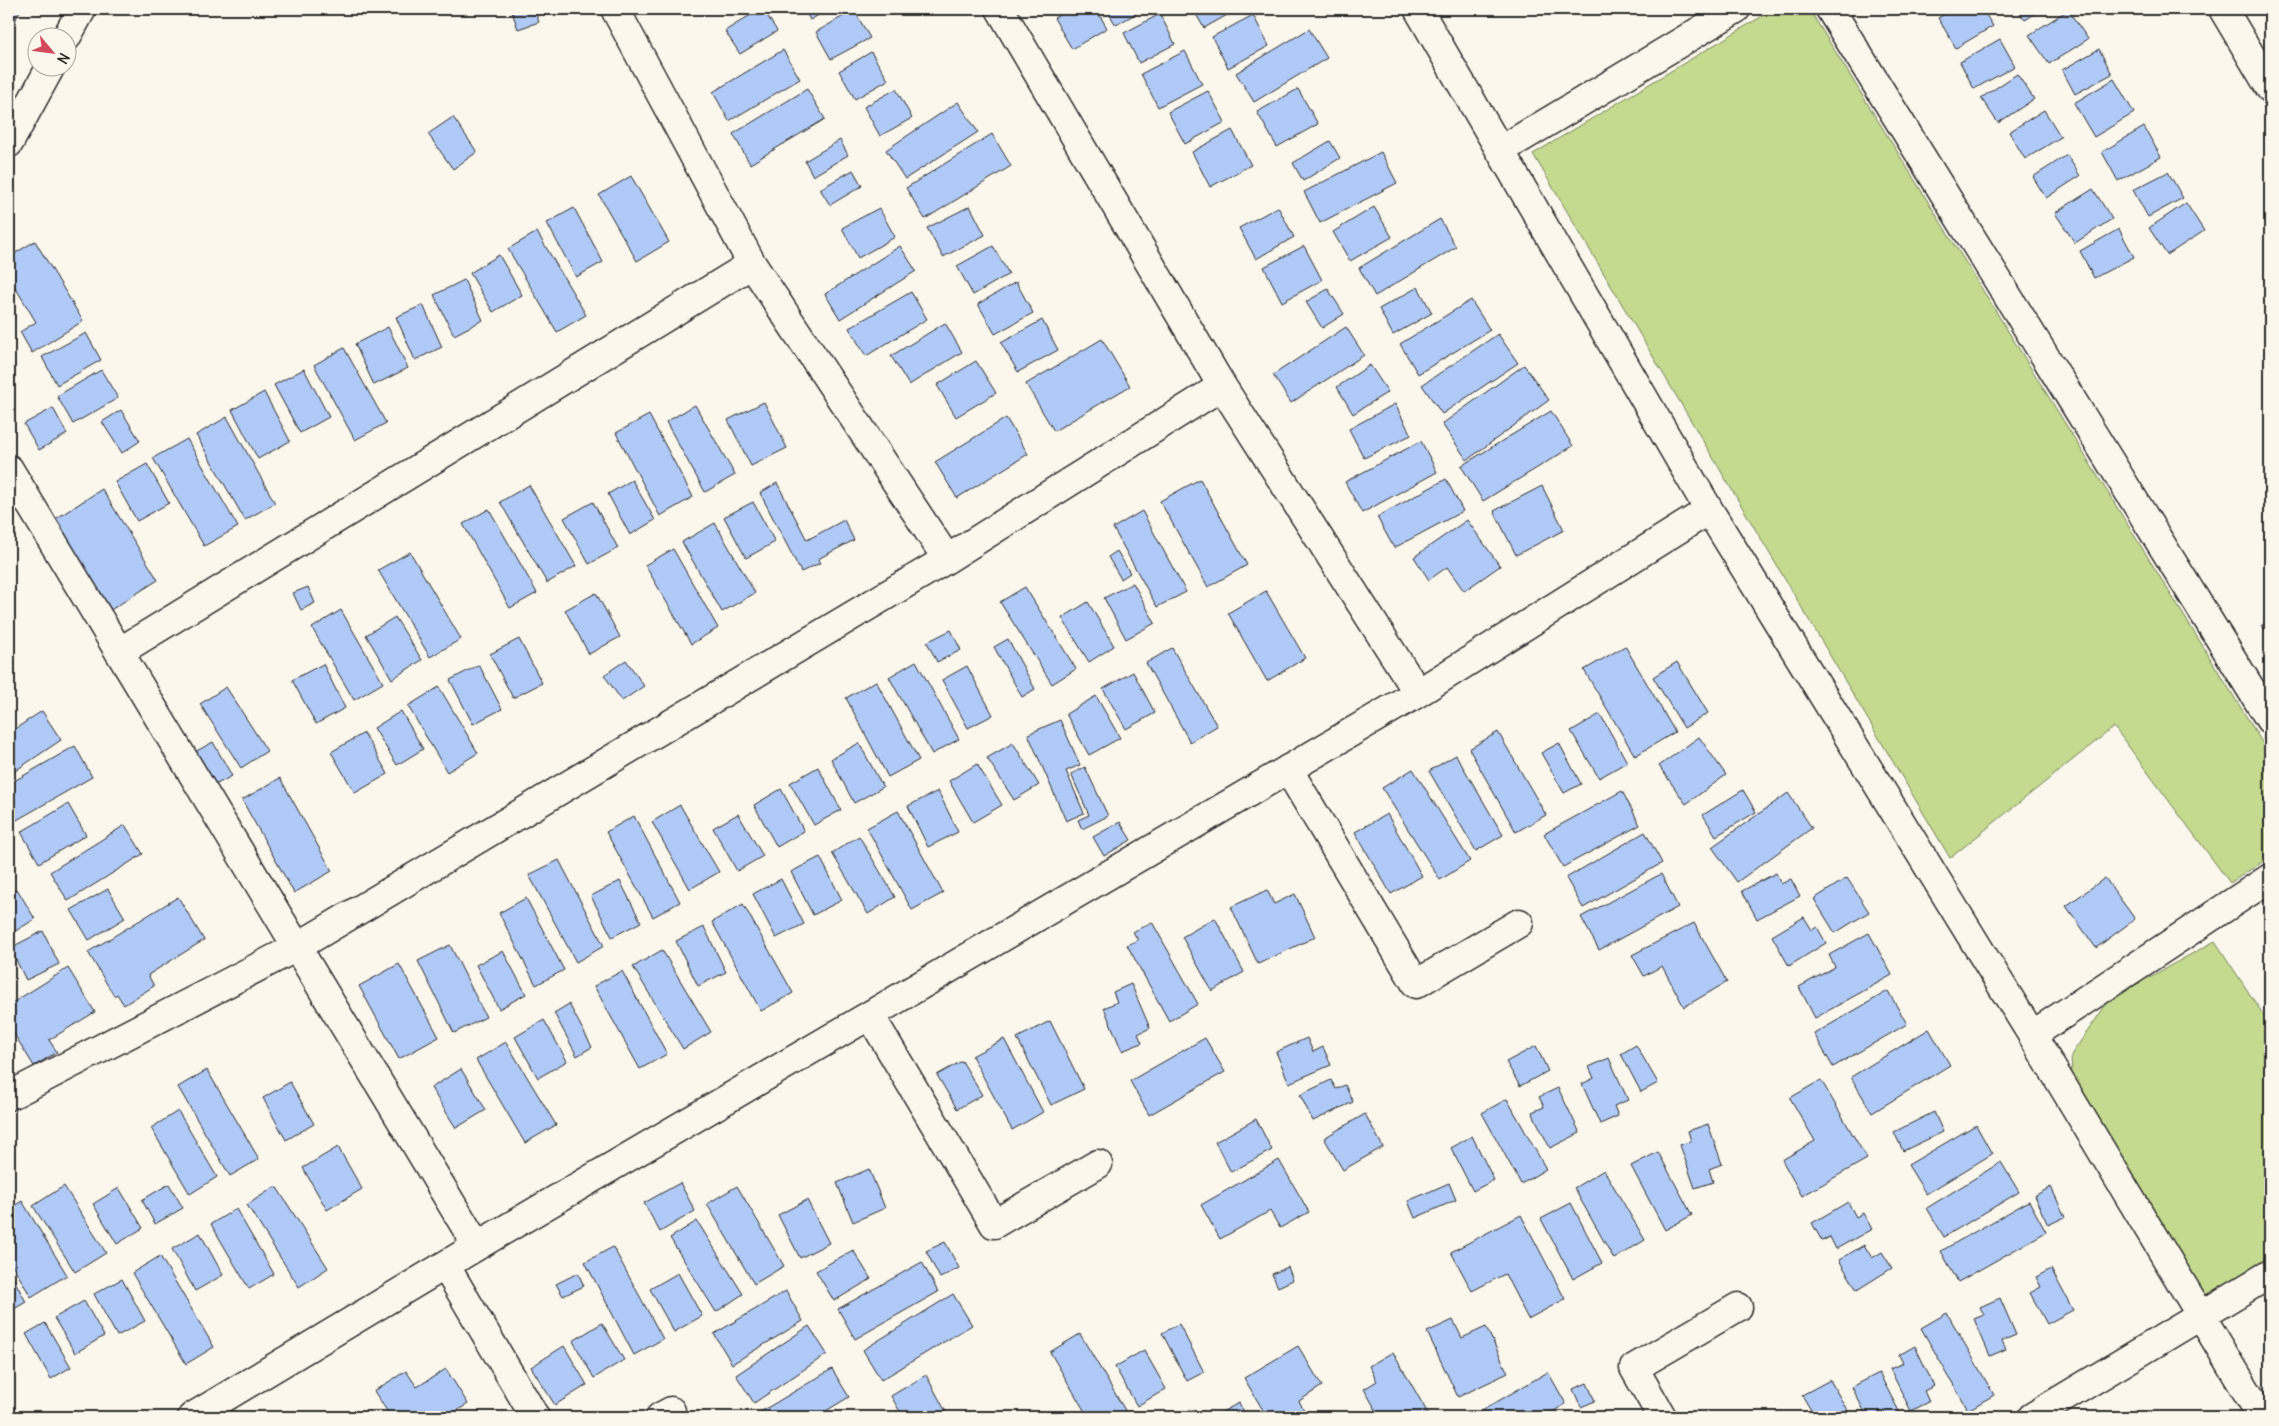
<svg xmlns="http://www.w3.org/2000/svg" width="2279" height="1426" viewBox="0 0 2279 1426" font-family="Delius,sans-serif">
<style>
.green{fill:#c3da8f;stroke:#77825d}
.building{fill:#b0caf8;stroke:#2b2b2b}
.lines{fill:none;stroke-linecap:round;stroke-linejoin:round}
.minor-casing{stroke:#2b2b2b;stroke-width:31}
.minor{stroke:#fbf7ec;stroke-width:28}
</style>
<rect width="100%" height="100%" fill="#fbf7ec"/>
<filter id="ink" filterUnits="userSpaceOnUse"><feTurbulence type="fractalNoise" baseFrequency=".02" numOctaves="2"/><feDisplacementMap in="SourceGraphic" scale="10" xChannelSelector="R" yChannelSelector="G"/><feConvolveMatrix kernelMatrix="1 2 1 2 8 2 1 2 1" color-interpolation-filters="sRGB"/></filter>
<g filter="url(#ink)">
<path class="green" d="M 1774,9 L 1809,9 L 2270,755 L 2270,857 L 2230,883 L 2114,727 L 1950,858 L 1533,154 Z
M 2215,941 L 2270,1025 L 2270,1258 L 2204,1297 L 2072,1079 L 2071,1055 L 2110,999 Z"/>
<path class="building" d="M 9,9 L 21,9 L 14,23 L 9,20 Z
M 511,9 L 534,9 L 539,22 L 518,29 Z
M 760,9 L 763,9 L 777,31 L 740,54 L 725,31 Z
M 804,9 L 829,9 L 810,20 Z
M 1069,9 L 1096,9 L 1107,28 L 1072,49 L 1054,18 Z
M 1106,9 L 1144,9 L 1116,25 Z
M 1193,9 L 1238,9 L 1204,28 Z
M 1953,9 L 1982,9 L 1993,26 L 1956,48 L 1938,18 Z
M 2017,9 L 2043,9 L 2025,20 Z
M 854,10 L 870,38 L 831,59 L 816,32 Z
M 2068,10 L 2088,39 L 2049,64 L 2029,35 Z
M 1160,14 L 1175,44 L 1139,63 L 1124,33 Z
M 1253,15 L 1269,46 L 1228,68 L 1212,37 Z
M 1309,29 L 1327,58 L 1254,102 L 1236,73 Z
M 2000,39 L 2015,66 L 1974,89 L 1960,62 Z
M 2099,49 L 2112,74 L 2075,94 L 2062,70 Z
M 783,50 L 800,79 L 729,121 L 713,92 Z
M 1185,51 L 1202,84 L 1158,107 L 1141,74 Z
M 871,52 L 888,80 L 855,99 L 839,71 Z
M 2017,74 L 2034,99 L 1998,123 L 1981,98 Z
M 2114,79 L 2134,113 L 2094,137 L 2074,103 Z
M 807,89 L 825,119 L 750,164 L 733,134 Z
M 896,89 L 912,118 L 880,136 L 864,107 Z
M 1298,89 L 1318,124 L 1277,147 L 1257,112 Z
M 1208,91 L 1225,122 L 1185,144 L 1168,112 Z
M 958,102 L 978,132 L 905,179 L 886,150 Z
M 2044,110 L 2061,137 L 2025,159 L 2009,132 Z
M 453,117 L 477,152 L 453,169 L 428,134 Z
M 2144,127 L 2161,157 L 2118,181 L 2102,152 Z
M 1232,130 L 1251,165 L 1210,187 L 1192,152 Z
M 992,134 L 1011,166 L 925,219 L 906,188 Z
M 840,140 L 848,155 L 813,176 L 805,161 Z
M 1330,141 L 1340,158 L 1303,181 L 1293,163 Z
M 1381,152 L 1397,183 L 1320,223 L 1304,192 Z
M 2067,155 L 2080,176 L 2046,198 L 2033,177 Z
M 853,170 L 862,186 L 830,205 L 820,189 Z
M 2168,172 L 2183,198 L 2148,217 L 2133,190 Z
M 631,176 L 669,242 L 637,261 L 599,195 Z
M 2093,189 L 2112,219 L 2075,243 L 2055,213 Z
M 2186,203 L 2204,231 L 2167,255 L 2149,228 Z
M 970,206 L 985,235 L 943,257 L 927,228 Z
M 1278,207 L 1294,237 L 1256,259 L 1239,228 Z
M 1374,207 L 1392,237 L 1350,261 L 1333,232 Z
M 574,208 L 603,262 L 576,277 L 547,223 Z
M 879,208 L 895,237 L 858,258 L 842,228 Z
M 1440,219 L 1456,247 L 1375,296 L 1359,268 Z
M 2119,229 L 2134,257 L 2094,278 L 2080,251 Z
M 537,232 L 586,315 L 557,332 L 508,249 Z
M 35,241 L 83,321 L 32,353 L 20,332 L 36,322 L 9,277 L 9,257 Z
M 900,246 L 916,271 L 840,319 L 825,294 Z
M 993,246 L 1009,274 L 973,295 L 957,266 Z
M 1304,246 L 1322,280 L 1282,302 L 1264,267 Z
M 499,255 L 522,295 L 493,312 L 470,273 Z
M 464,280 L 483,320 L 454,335 L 434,295 Z
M 1016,282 L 1033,313 L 995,334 L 978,304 Z
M 1418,287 L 1432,313 L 1393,335 L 1379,309 Z
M 1328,289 L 1344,314 L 1322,328 L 1306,302 Z
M 911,292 L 927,319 L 866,356 L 849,328 Z
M 1471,300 L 1490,330 L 1418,374 L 1400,344 Z
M 423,305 L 442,347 L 415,360 L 396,317 Z
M 1042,320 L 1058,350 L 1018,372 L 1001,343 Z
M 945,323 L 962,352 L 909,385 L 891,356 Z
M 388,327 L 408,368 L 374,385 L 355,344 Z
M 1346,327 L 1364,355 L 1291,403 L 1273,375 Z
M 86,333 L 101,360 L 57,385 L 42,357 Z
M 1498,334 L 1518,363 L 1442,414 L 1422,385 Z
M 1102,339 L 1130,386 L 1054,431 L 1026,384 Z
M 344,348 L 386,423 L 355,440 L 314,365 Z
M 976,361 L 996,393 L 956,417 L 937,385 Z
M 1370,365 L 1388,392 L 1353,414 L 1337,387 Z
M 1524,365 L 1549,400 L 1467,460 L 1442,424 Z
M 304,369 L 329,417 L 300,433 L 274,385 Z
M 101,370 L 118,398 L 73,424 L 57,396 Z
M 264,392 L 290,441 L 258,459 L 232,410 Z
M 764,402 L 787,448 L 751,466 L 728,420 Z
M 1395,404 L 1411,435 L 1364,458 L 1349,429 Z
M 695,405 L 735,475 L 705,492 L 666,422 Z
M 53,408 L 67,434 L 39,450 L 24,424 Z
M 121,410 L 140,441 L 122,453 L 102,422 Z
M 1551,411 L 1573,446 L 1483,501 L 1461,466 Z
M 649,415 L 693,497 L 660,516 L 616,433 Z
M 227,417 L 275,503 L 245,520 L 196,435 Z
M 1006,418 L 1028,454 L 957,498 L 935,462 Z
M 187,439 L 238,527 L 204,546 L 153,458 Z
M 1421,441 L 1437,472 L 1362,513 L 1345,482 Z
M 147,464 L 169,503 L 137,521 L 115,482 Z
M 1200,479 L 1247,565 L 1208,587 L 1160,501 Z
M 1446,479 L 1463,511 L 1394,548 L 1377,517 Z
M 632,480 L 655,520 L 630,535 L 608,494 Z
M 777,483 L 807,540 L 844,520 L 854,540 L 818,559 L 820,563 L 801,572 L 760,493 Z
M 529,485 L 576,566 L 547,583 L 500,502 Z
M 1542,486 L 1564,530 L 1516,555 L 1494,511 Z
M 102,489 L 158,580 L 109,611 L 54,520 Z
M 593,502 L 618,548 L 589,564 L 564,518 Z
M 753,502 L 775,542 L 746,558 L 724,517 Z
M 489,509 L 537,593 L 510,608 L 463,524 Z
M 1142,511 L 1186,592 L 1157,607 L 1113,528 Z
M 1467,520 L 1500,566 L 1464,591 L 1447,567 L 1429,580 L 1414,557 Z
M 715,523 L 755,593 L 722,612 L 682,542 Z
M 673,549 L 718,628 L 691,644 L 645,565 Z
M 1117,551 L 1130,573 L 1121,579 L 1108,557 Z
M 410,552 L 461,639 L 430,657 L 378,570 Z
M 1133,583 L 1155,623 L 1126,639 L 1104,598 Z
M 308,587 L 315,603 L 301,610 L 293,593 Z
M 1025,587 L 1076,669 L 1052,684 L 1000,602 Z
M 1266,591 L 1305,658 L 1267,681 L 1228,613 Z
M 596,593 L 620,637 L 589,654 L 565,610 Z
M 1088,602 L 1114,646 L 1089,662 L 1062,618 Z
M 341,610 L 383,683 L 354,700 L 312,628 Z
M 395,617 L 422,660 L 392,679 L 366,635 Z
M 2270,620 L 2270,638 L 2262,625 Z
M 951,630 L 961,650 L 937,662 L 927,642 Z
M 519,639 L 542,683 L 513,698 L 490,654 Z
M 1008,639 L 1035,689 L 1022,697 L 994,647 Z
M 1625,646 L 1675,732 L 1635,756 L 1584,670 Z
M 1172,648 L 1217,726 L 1190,742 L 1146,663 Z
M 626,660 L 644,686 L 622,701 L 604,675 Z
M 916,661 L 959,739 L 932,754 L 889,677 Z
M 1677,662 L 1708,713 L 1684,728 L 1653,677 Z
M 323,664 L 345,708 L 316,724 L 292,680 Z
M 479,665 L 502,709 L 473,724 L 450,680 Z
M 967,666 L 993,715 L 968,728 L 942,680 Z
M 1133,672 L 1155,713 L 1126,729 L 1103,689 Z
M 876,681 L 919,760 L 888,777 L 846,698 Z
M 226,687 L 267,751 L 241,768 L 200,704 Z
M 439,687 L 478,753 L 447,772 L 408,706 Z
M 1096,696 L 1120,738 L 1089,755 L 1066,714 Z
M 42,711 L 61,740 L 9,775 L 9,733 Z
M 401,711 L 423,749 L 397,765 L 374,728 Z
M 1600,714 L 1627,762 L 1599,778 L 1571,731 Z
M 1060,720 L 1080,765 L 1066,771 L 1084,813 L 1066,821 L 1028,734 Z
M 1498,732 L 1546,815 L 1516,832 L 1469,749 Z
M 364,733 L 388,774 L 355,793 L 331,752 Z
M 1699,737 L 1726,775 L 1686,804 L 1659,766 Z
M 213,742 L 232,776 L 213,786 L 193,753 Z
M 859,743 L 883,787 L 854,803 L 831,759 Z
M 1013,743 L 1039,785 L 1014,800 L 987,758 Z
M 1559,743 L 1581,784 L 1564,793 L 1541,753 Z
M 75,746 L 92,777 L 15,821 L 9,810 L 9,784 Z
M 1456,755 L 1503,835 L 1476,851 L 1429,771 Z
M 977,764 L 1002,805 L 973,822 L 949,781 Z
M 818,767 L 841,810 L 814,825 L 790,783 Z
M 1085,767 L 1108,816 L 1082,829 L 1078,820 L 1089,815 L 1071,774 Z
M 1413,769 L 1470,861 L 1440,880 L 1382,788 Z
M 280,778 L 332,871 L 294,893 L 242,800 Z
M 781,789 L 804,831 L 777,847 L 754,805 Z
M 1743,790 L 1756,812 L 1716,836 L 1703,815 Z
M 938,791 L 958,832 L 928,847 L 908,806 Z
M 1622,791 L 1640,825 L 1563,867 L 1544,834 Z
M 1788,793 L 1812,828 L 1737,882 L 1712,847 Z
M 68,804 L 86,835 L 39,863 L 21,832 Z
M 680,805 L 719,872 L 690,889 L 652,822 Z
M 898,811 L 943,893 L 912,910 L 867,828 Z
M 738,814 L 763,856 L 737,871 L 713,828 Z
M 1387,814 L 1422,876 L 1391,894 L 1355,832 Z
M 634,816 L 680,902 L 653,917 L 606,832 Z
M 1120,822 L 1131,840 L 1104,856 L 1093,837 Z
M 125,825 L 143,854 L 68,901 L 50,872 Z
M 1645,832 L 1662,863 L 1583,908 L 1566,878 Z
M 859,836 L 895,897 L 868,914 L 832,853 Z
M 820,857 L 842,900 L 813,915 L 791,872 Z
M 559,860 L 604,946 L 576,962 L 529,875 Z
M 1776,873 L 1781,884 L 1791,879 L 1800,896 L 1757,919 L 1742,891 Z
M 1661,874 L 1678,907 L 1599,950 L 1581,917 Z
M 1847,878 L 1869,912 L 1835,933 L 1814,899 Z
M 2105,878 L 2135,919 L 2096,948 L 2066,906 Z
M 781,879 L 804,924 L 776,938 L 753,894 Z
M 620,881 L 641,922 L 612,937 L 591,896 Z
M 17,889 L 35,919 L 9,935 L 9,894 Z
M 108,889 L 125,918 L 89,940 L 71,910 Z
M 1267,890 L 1274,904 L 1295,894 L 1315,937 L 1258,964 L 1231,907 Z
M 178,897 L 204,940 L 148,975 L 154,986 L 124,1005 L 117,994 L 114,996 L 88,952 Z
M 526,898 L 564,970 L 536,985 L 499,913 Z
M 743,904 L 793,993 L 761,1011 L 712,922 Z
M 1804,917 L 1812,930 L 1817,927 L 1826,943 L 1789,966 L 1772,936 Z
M 1215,918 L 1244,972 L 1212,991 L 1182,937 Z
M 1152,922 L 1198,1004 L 1169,1021 L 1127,945 L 1138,940 L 1133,932 Z
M 1694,923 L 1727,982 L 1684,1007 L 1662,966 L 1644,976 L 1632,955 Z
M 704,927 L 726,972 L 698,986 L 676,941 Z
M 43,931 L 59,964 L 26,980 L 10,948 Z
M 1869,933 L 1892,975 L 1815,1018 L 1799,987 L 1835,967 L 1829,955 Z
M 450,945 L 486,1017 L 454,1033 L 418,961 Z
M 662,950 L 711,1032 L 683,1049 L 633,967 Z
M 503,951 L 526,994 L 499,1009 L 476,965 Z
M 399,964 L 439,1037 L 399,1059 L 359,986 Z
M 68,968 L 95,1012 L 49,1040 L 57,1052 L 34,1066 L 9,1026 L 9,1005 Z
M 622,971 L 667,1054 L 640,1069 L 594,986 Z
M 1131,984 L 1150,1028 L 1138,1034 L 1142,1043 L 1122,1051 L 1104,1008 L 1117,1002 L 1113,992 Z
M 1888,991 L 1907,1024 L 1833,1067 L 1814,1034 Z
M 569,1004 L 592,1047 L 577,1056 L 554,1013 Z
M 544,1020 L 567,1061 L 538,1078 L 515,1037 Z
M 1050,1021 L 1084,1089 L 1051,1105 L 1017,1038 Z
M 1929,1029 L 1950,1065 L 1872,1113 L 1851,1077 Z
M 1205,1038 L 1225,1072 L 1149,1115 L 1130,1081 Z
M 1307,1038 L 1313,1052 L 1323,1047 L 1331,1065 L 1289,1083 L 1276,1052 Z
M 1004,1039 L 1043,1112 L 1012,1130 L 972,1056 Z
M 506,1042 L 556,1125 L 525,1143 L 476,1060 Z
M 1636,1045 L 1658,1083 L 1641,1092 L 1621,1054 Z
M 1536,1046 L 1548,1071 L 1520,1086 L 1506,1062 Z
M 1609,1058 L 1628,1100 L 1614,1106 L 1618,1116 L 1600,1124 L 1582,1084 L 1594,1078 L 1589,1067 Z
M 962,1061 L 982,1095 L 957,1109 L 937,1075 Z
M 461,1069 L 486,1110 L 456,1128 L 431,1088 Z
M 207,1070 L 259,1159 L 230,1176 L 178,1087 Z
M 1331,1080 L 1336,1089 L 1345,1085 L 1353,1102 L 1313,1121 L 1300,1095 Z
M 1821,1080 L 1867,1159 L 1802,1196 L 1782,1160 L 1815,1141 L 1790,1098 Z
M 290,1082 L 314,1124 L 286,1140 L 263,1098 Z
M 1558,1088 L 1580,1133 L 1550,1148 L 1532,1112 L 1544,1107 L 1539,1097 Z
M 1507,1099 L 1546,1169 L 1521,1184 L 1482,1113 Z
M 178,1111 L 217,1177 L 190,1194 L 151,1128 Z
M 1934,1112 L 1943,1132 L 1903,1151 L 1894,1132 Z
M 1365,1114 L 1383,1147 L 1343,1170 L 1324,1138 Z
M 1256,1119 L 1272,1150 L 1231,1172 L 1215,1142 Z
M 1708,1124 L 1722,1164 L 1709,1169 L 1713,1182 L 1695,1188 L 1680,1145 L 1691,1141 L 1688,1131 Z
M 1976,1125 L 1992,1154 L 1926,1194 L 1908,1165 Z
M 1472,1136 L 1494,1180 L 1473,1191 L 1451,1148 Z
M 338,1147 L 362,1189 L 327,1210 L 303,1168 Z
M 1658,1152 L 1692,1215 L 1665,1230 L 1631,1166 Z
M 1279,1160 L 1309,1212 L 1280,1228 L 1270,1211 L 1220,1239 L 1201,1205 Z
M 2001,1162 L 2019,1192 L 1944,1237 L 1927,1208 Z
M 869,1169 L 885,1208 L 853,1222 L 837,1183 Z
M 1604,1170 L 1645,1240 L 1614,1259 L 1574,1188 Z
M 680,1183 L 695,1211 L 660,1232 L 644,1203 Z
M 1449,1183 L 1456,1200 L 1415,1218 L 1408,1201 Z
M 169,1184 L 183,1208 L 155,1224 L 142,1200 Z
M 64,1186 L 106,1253 L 75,1272 L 33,1206 Z
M 276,1186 L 328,1268 L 299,1287 L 247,1205 Z
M 737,1186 L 784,1266 L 754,1284 L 707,1204 Z
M 2051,1187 L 2065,1217 L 2048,1225 L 2034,1196 Z
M 119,1188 L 143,1228 L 117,1244 L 93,1204 Z
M 807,1200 L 829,1243 L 800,1258 L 778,1215 Z
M 22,1201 L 67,1275 L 31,1297 L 9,1259 L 9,1209 Z
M 2029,1201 L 2046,1232 L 1958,1282 L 1941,1251 Z
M 1848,1202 L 1856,1217 L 1863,1213 L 1872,1229 L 1836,1249 L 1830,1237 L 1822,1241 L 1812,1223 Z
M 1571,1203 L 1602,1263 L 1573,1279 L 1541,1219 Z
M 236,1209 L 274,1274 L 249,1289 L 211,1224 Z
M 1521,1215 L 1565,1299 L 1528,1319 L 1505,1274 L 1472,1291 L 1451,1252 Z
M 697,1221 L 743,1294 L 716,1312 L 670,1238 Z
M 200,1233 L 223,1275 L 195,1291 L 172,1249 Z
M 945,1242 L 959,1268 L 940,1278 L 926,1251 Z
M 1864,1245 L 1872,1258 L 1882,1252 L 1892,1268 L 1857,1290 L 1839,1260 Z
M 613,1247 L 663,1339 L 634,1355 L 585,1262 Z
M 853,1250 L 871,1279 L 834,1301 L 816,1271 Z
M 160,1256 L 214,1347 L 186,1364 L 132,1273 Z
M 922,1262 L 938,1292 L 855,1339 L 838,1309 Z
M 1288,1267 L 1293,1280 L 1278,1287 L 1272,1274 Z
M 2051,1269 L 2073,1310 L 2047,1324 L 2030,1293 L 2041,1287 L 2036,1277 Z
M 9,1270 L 26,1302 L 9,1312 Z
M 578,1273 L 584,1286 L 563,1296 L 556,1284 Z
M 678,1273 L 702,1316 L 674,1332 L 650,1289 Z
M 122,1279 L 145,1321 L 117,1336 L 94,1294 Z
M 786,1291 L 803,1321 L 732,1364 L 714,1334 Z
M 953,1294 L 972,1325 L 881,1380 L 863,1350 Z
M 2000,1298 L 2016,1335 L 2002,1341 L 2006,1349 L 1990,1356 L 1974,1319 L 1984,1315 L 1980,1307 Z
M 84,1301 L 104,1336 L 75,1353 L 54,1318 Z
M 1947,1313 L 1994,1395 L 1968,1410 L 1921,1328 Z
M 1453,1320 L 1462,1338 L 1486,1327 L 1508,1373 L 1458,1397 L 1427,1332 Z
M 45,1323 L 71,1367 L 51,1379 L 26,1334 Z
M 602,1323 L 624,1360 L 594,1378 L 573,1341 Z
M 1179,1324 L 1204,1372 L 1187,1381 L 1162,1333 Z
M 809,1326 L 827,1354 L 754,1403 L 736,1375 Z
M 1080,1334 L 1126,1412 L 1117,1417 L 1088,1417 L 1050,1352 Z
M 564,1346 L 587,1385 L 555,1405 L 531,1367 Z
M 1298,1346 L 1322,1386 L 1299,1401 L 1308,1417 L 1267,1417 L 1244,1378 Z
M 1915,1346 L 1934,1386 L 1924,1391 L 1929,1402 L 1911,1411 L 1890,1369 L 1903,1363 L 1899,1355 Z
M 1144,1350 L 1166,1389 L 1137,1406 L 1115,1367 Z
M 1393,1352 L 1430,1417 L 1380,1417 L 1364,1389 L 1377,1381 L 1369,1366 Z
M 446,1369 L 468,1404 L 451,1414 L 453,1417 L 391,1417 L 374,1391 L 406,1371 L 417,1387 Z
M 832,1369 L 849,1397 L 816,1417 L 759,1417 L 757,1414 Z
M 1548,1372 L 1566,1404 L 1543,1417 L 1478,1417 L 1476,1414 Z
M 1879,1373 L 1902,1417 L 1867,1417 L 1852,1387 Z
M 926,1375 L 946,1412 L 937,1417 L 903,1417 L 891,1396 Z
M 1830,1380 L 1851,1417 L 1815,1417 L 1802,1395 Z
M 1587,1383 L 1595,1401 L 1581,1407 L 1573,1389 Z
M 1239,1403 L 1247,1417 L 1212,1417 Z"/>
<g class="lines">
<g class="minor-casing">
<path id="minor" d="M 615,9 L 752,264 L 947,559
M 1000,9 L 1222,386 L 1418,693
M 1418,9 L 1709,510 L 2032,1035 L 2262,1417
M 1830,9 L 2270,720
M 2223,9 L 2270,88
M 66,38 L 82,9
M 9,143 L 50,68
M 1501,150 L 1736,9
M 9,469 L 477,1246
M 119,652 L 752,264
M 1288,769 L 1416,984 L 1519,923
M 870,1015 L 994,1224 L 1098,1164
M 2032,1035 L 2270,878
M 9,1096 L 297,947 L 947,559 L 1222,386
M 445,1265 L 535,1417
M 192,1417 L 477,1246 L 1418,693 L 1709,510
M 660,1417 L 671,1411
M 1662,1417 L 1634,1368 L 1738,1307
M 2032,1417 L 2270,1274"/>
</g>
<use href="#minor" class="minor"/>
</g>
</g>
<rect width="2279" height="1426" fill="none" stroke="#fbf7ec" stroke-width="30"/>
<rect x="15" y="15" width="2249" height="1396" fill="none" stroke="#2b2b2b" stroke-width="2" filter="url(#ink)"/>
<g transform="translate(52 52) rotate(119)"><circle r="24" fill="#fbf7ec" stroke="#a8a59f"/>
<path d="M0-4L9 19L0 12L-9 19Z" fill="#d1495b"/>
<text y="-8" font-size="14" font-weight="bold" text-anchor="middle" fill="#2b2b2b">N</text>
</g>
</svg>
